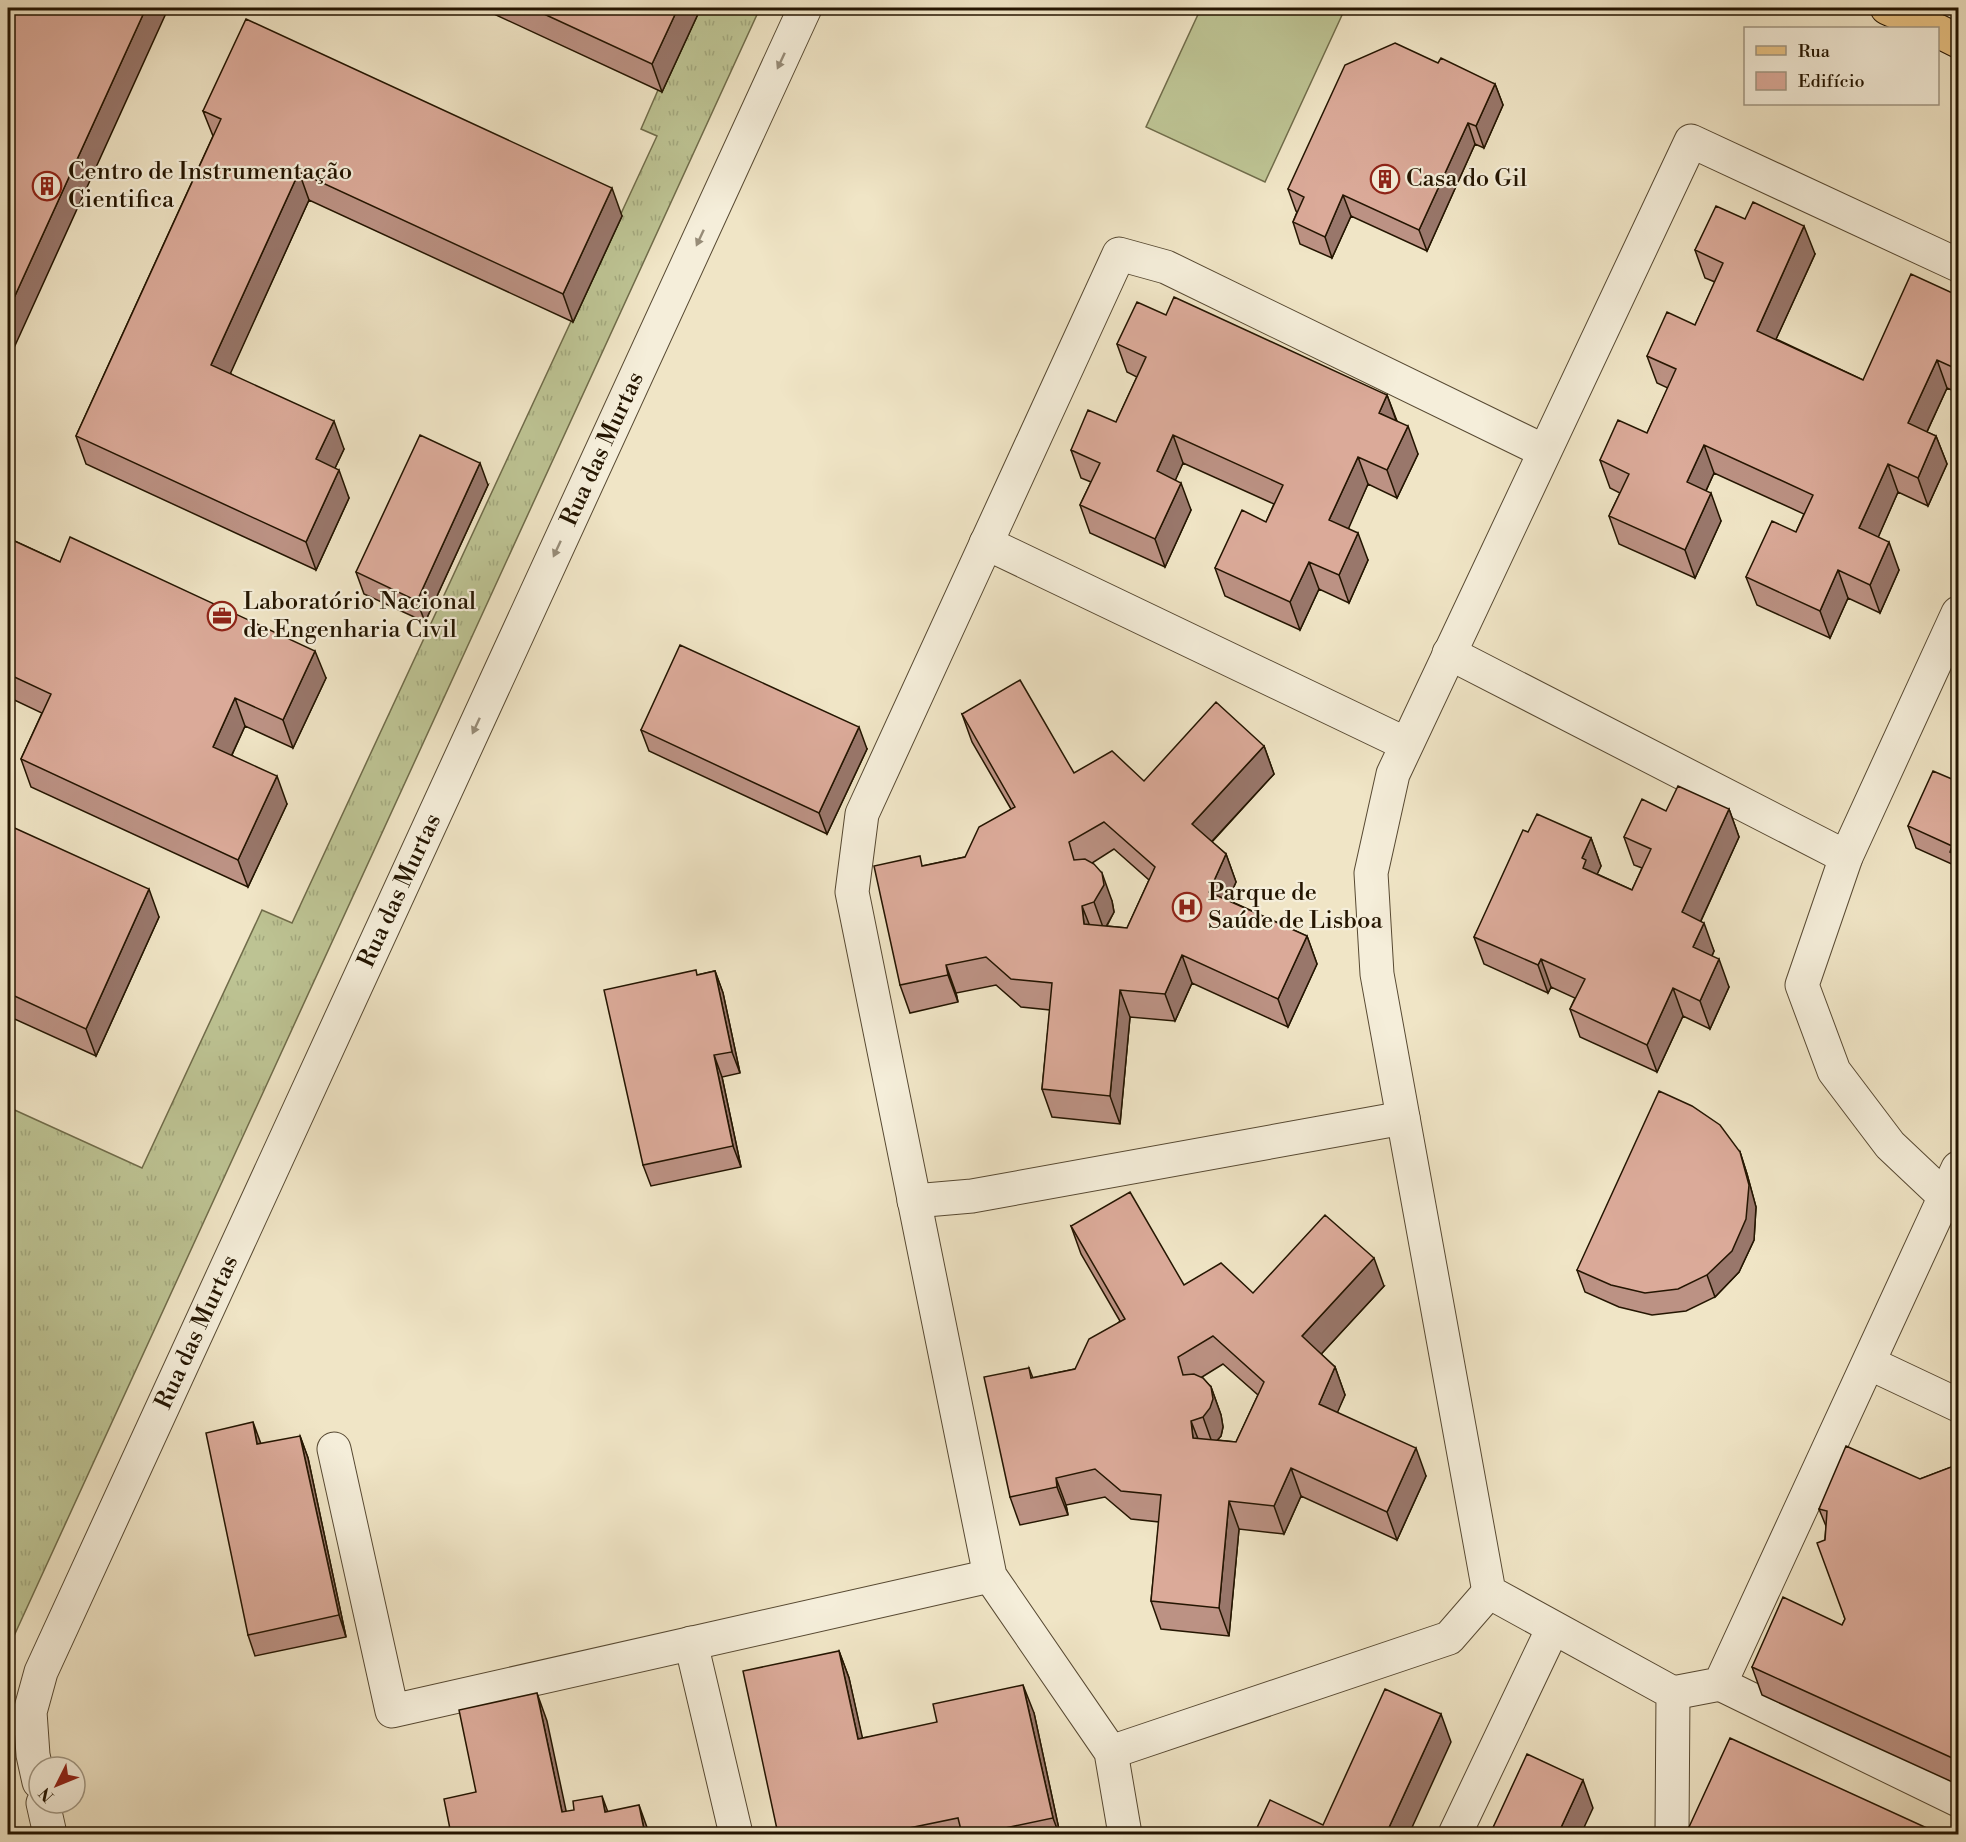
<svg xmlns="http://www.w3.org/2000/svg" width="1966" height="1842" viewBox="0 0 1966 1842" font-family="'Libre Bodoni',serif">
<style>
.grass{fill:url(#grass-tufts);stroke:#706c4a;stroke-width:1.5}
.garden{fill:#bdc393;stroke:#706c4a;stroke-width:1.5}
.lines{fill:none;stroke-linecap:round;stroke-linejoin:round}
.minor-casing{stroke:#574932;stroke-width:35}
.major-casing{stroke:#241501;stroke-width:35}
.minor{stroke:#f5eeda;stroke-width:33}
.major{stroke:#e8c283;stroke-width:33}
.wall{fill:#bc9284;stroke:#241501;stroke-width:1.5;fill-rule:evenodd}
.shaded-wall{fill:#99776b;stroke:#241501;stroke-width:1.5}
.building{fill:#dbaa99;stroke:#241501;stroke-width:1.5;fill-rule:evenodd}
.oneway{fill:#978c78}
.labels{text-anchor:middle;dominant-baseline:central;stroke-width:4.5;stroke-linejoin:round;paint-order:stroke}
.poi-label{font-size:24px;fill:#241501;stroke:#f5eeda;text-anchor:start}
.street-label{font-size:24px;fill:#241501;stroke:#f5eeda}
</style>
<defs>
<pattern id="grass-tufts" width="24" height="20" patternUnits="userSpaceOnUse" patternTransform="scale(1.5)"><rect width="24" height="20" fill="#bdc393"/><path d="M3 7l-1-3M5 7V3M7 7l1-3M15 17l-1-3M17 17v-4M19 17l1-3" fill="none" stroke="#a2a77d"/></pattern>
</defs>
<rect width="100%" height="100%" fill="#f0e5c6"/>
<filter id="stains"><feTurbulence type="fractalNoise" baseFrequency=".00333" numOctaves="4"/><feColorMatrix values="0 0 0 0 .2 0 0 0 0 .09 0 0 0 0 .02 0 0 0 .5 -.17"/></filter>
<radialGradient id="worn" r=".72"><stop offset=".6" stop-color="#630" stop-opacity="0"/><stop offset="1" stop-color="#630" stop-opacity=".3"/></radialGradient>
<path class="grass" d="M 684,8 L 760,8 L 8,1649 L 8,1107 L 142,1168 L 262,910 L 292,923 L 657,136 L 641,129 L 658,90 Z"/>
<path class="garden" d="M 1201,8 L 1331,8 L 1343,13 L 1265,182 L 1146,127 Z"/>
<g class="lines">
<g class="minor-casing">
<g id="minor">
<path d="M 986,543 L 1406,744"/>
<path d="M 1449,653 L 1846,857"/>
<path d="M 1945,1197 L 1890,1145 L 1834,1071 L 1802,985 L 1846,857 L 1958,613"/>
<path d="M 914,1201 L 972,1196 L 1403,1118"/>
<path d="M 1869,1363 L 1958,1405"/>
<path d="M 334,1449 L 392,1711 L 990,1576"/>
<path d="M 691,1643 L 736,1834"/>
<path d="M 1720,1684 L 1958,1800"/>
<path d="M 1673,1693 L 1720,1684 L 1958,1168"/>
<path d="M 1111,1752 L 1449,1638 L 1489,1592"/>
<path id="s1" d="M 39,1782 L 33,1755 L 30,1712 L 41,1672 L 805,8"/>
<path d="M 43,1803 L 50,1834"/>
<path d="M 1125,1834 L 1111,1752 L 990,1576 L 852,892 L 862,814 L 1119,254 L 1166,267 L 1544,451"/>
<path d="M 1455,1834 L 1553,1628"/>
<path d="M 1672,1834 L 1673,1693 L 1489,1592 L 1377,974 L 1371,873 L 1393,774 L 1691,141 L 1958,265"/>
</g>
</g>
<g class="major-casing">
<path id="major" d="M 1887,8 L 1932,28
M 1938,31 L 1958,41"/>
</g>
<use href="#minor" class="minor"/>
<use href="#major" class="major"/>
</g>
<path class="wall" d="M 481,8 L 696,8 L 698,14 L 662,92 Z
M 1438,63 L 1495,84 L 1503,105 L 1484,148 L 1475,144 L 1427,251 L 1351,216 L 1332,258 L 1300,244 L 1293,222 L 1297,212 L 1296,211 L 1288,189 Z
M 203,111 L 622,216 L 573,322 L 309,200 L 230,373 L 344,449 L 335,468 L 349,498 L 316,570 L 86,464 L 76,436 L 213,136 Z
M 1695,250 L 1815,254 L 1776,339 L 1863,380 L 1959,296 L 1959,393 L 1947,388 L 1927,432 L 1936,436 L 1947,464 L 1928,506 L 1898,492 L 1878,537 L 1899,570 L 1880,613 L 1848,598 L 1830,638 L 1757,605 L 1746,577 L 1796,532 L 1804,514 L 1714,473 L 1706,491 L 1721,521 L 1695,578 L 1619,544 L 1609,516 L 1620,493 L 1610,488 L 1600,460 L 1647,433 L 1668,388 L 1657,383 L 1647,356 L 1695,325 L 1715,282 L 1705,278 Z
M 1166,315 L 1387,395 L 1397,421 L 1418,454 L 1397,498 L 1368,484 L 1348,528 L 1368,560 L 1349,603 L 1319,589 L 1300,630 L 1225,596 L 1215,568 L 1266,522 L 1274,504 L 1183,463 L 1175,480 L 1191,510 L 1165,567 L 1090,533 L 1080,505 L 1091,482 L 1081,478 L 1071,450 L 1116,422 L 1137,377 L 1127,372 L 1117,344 Z
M 488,485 L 425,622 L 364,594 L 356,572 Z
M 8,538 L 60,562 L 326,678 L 293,748 L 245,726 L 232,755 L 287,804 L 248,887 L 31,787 L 21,759 L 42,713 L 8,697 Z
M 962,714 L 1074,773 L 1144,781 L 1264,746 L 1274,774 L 1212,842 L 1226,854 L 1236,882 L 1228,900 L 1307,936 L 1317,964 L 1288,1027 L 1192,983 L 1175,1021 L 1130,1017 L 1120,1124 L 1052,1117 L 1042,1089 L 1050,1010 L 1021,1007 L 996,985 L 956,993 L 958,1002 L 910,1013 L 900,985 L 923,866 L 965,857 L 1011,809 L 972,742 ZM 1114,849 L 1149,880 L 1127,928 L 1107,926 L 1114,912 L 1112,901 L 1092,863 Z
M 641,730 L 867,749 L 827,834 L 649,751 Z
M 1959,782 L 1959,874 L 1957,873 L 1954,865 L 1916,848 L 1908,826 Z
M 1729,809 L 1739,837 L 1701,921 L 1714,951 L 1712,956 L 1729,987 L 1710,1029 L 1683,1016 L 1657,1072 L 1580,1037 L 1570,1009 L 1575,998 L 1551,987 L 1548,993 L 1484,964 L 1474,937 L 1528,832 L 1591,838 L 1601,866 L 1597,874 L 1632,890 L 1642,868 L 1634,865 L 1624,837 L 1666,811 Z
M 8,825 L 159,917 L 96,1056 L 8,1016 Z
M 715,971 L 723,993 L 740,1073 L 722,1077 L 741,1167 L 651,1186 L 643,1165 L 698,975 Z
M 1740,1152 L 1747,1174 L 1756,1207 L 1754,1240 L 1739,1272 L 1715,1297 L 1686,1311 L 1652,1315 L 1619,1307 L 1585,1292 L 1577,1270 Z
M 1071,1226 L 1184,1285 L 1253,1293 L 1384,1286 L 1321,1354 L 1335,1367 L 1345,1395 L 1337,1412 L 1426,1476 L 1397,1540 L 1301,1496 L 1284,1534 L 1239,1529 L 1229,1636 L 1161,1629 L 1151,1601 L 1159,1522 L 1131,1519 L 1105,1497 L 1066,1505 L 1068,1515 L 1020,1525 L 1010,1497 L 1029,1368 L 1033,1378 L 1075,1369 L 1120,1321 L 1081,1254 ZM 1223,1364 L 1258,1395 L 1236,1442 L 1217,1440 L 1221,1436 L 1223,1427 L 1221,1415 L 1211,1387 L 1202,1377 Z
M 300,1436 L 308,1458 L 346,1637 L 255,1656 L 248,1635 Z
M 1959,1464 L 1959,1785 L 1762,1695 L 1752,1667 L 1842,1625 L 1845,1619 L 1825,1540 L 1826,1526 L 1819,1509 L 1920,1479 Z
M 839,1651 L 849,1678 L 862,1738 L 1034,1713 L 1060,1834 L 778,1834 Z
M 1689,1827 L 1940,1834 L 1692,1834 Z"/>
<path class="shaded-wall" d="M 146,8 L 165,8 L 167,11 L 8,361 L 8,311 Z
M 678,8 L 696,8 L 698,14 L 662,92 L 652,64 Z
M 1495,84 L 1503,105 L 1484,148 L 1476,126 Z
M 1468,123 L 1475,144 L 1427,251 L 1419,230 Z
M 299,172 L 309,200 L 222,392 L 211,365 Z
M 612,188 L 622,216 L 573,322 L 563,294 Z
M 1343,195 L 1351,216 L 1332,258 L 1325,237 Z
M 1804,226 L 1815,254 L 1767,359 L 1757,331 Z
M 1937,360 L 1947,388 L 1918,451 L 1908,423 Z
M 1387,395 L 1397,423 L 1379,413 Z
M 334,421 L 344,449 L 326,487 L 316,459 Z
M 1408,426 L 1418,454 L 1397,498 L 1387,470 Z
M 1173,435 L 1183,463 L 1167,499 L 1157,471 Z
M 1936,436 L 1947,464 L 1928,506 L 1918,478 Z
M 1704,445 L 1714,473 L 1697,510 L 1687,482 Z
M 1358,457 L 1368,484 L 1340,548 L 1329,520 Z
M 480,463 L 488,485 L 425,622 L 417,601 Z
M 1888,464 L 1898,492 L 1870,556 L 1859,528 Z
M 339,470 L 349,498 L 316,570 L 306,542 Z
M 1181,483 L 1191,510 L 1165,567 L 1155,539 Z
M 1711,493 L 1721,521 L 1695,578 L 1685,550 Z
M 1358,533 L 1368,560 L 1349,603 L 1339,575 Z
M 1889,542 L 1899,570 L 1880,613 L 1870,585 Z
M 1309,562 L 1319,589 L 1300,630 L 1290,602 Z
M 1838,570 L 1848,598 L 1830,638 L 1820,611 Z
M 315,651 L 326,678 L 293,748 L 283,720 Z
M 235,698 L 245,726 L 223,774 L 213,747 Z
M 859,727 L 867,749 L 827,834 L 819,813 Z
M 1264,746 L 1274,774 L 1202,852 L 1192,824 Z
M 277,776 L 287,804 L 248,887 L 238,860 Z
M 1729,809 L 1739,837 L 1692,940 L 1682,912 Z
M 1591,838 L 1601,866 L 1594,881 L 1583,868 L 1582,858 Z
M 1226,854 L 1236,882 L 1219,920 L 1209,892 Z
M 1102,873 L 1112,901 L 1114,912 L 1104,930 L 1094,902 Z
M 149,889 L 159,917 L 96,1056 L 86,1029 Z
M 1082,906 L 1093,934 L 1084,924 Z
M 1704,923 L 1714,951 L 1703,975 L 1693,947 Z
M 1307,936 L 1317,964 L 1288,1027 L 1278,999 Z
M 1182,955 L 1192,983 L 1175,1021 L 1165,994 Z
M 1541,959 L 1551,987 L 1548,993 L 1538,965 Z
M 1719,959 L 1729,987 L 1710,1029 L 1700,1001 Z
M 946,965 L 956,993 L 958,1002 L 948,975 Z
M 715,971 L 723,993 L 740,1073 L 732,1052 Z
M 1673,988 L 1683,1016 L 1657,1072 L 1647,1045 Z
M 1120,990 L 1130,1017 L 1120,1124 L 1110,1096 Z
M 714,1055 L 722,1077 L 741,1167 L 733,1146 Z
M 1740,1152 L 1747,1174 L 1756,1207 L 1754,1240 L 1739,1272 L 1715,1297 L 1707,1275 Z
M 1374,1258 L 1384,1286 L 1312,1364 L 1302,1336 Z
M 1335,1367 L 1345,1395 L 1329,1432 L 1319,1404 Z
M 1211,1387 L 1221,1415 L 1223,1427 L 1221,1436 L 1213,1445 L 1203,1417 Z
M 1191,1421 L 1202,1449 L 1193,1438 Z
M 253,1422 L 261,1444 L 257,1444 Z
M 300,1436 L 308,1458 L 346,1637 L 339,1615 Z
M 1416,1448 L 1426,1476 L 1397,1540 L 1387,1512 Z
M 1291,1468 L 1301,1496 L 1284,1534 L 1274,1506 Z
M 1056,1478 L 1066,1505 L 1068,1515 L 1057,1487 Z
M 1229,1501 L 1239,1529 L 1229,1636 L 1219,1608 Z
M 839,1651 L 849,1678 L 869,1767 L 858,1739 Z
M 1023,1685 L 1034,1713 L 1060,1834 L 1059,1834 L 1053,1818 Z
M 537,1693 L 547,1721 L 571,1834 L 562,1812 Z
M 1441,1714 L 1451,1742 L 1409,1834 L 1386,1834 Z
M 1583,1780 L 1593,1808 L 1581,1834 L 1558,1834 Z
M 602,1796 L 612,1823 L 605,1812 Z
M 639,1805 L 649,1833 L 649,1834 L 645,1834 Z"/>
<path class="building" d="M 8,8 L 146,8 L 8,311 Z
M 531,8 L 678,8 L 652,64 Z
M 246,19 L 612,188 L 563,294 L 299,172 L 211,365 L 334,421 L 316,459 L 339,470 L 306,542 L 76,436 L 221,119 L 203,111 Z
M 1395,43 L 1438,63 L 1441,58 L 1495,84 L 1476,126 L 1468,123 L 1419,230 L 1343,195 L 1325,237 L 1293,222 L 1304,197 L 1288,189 L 1345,65 Z
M 1753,202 L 1804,226 L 1757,331 L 1863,380 L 1911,274 L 1959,296 L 1959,313 L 1957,317 L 1959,318 L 1959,370 L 1937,360 L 1908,423 L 1936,436 L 1918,478 L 1888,464 L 1859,528 L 1889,542 L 1870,585 L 1838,570 L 1820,611 L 1746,577 L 1772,521 L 1796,532 L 1813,495 L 1704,445 L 1687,482 L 1711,493 L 1685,550 L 1609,516 L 1629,474 L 1600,460 L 1618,420 L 1647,433 L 1676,369 L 1647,356 L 1667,312 L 1695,325 L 1723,263 L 1695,250 L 1716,206 L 1745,219 Z
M 1174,297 L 1387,395 L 1379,413 L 1408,426 L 1387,470 L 1358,457 L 1329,520 L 1358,533 L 1339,575 L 1309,562 L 1290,602 L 1215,568 L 1242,510 L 1266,522 L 1283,485 L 1173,435 L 1157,471 L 1181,483 L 1155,539 L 1080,505 L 1100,463 L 1071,450 L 1088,410 L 1116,422 L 1146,357 L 1117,344 L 1137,302 L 1166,315 Z
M 420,435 L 480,463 L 417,601 L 356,572 Z
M 70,537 L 315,651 L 283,720 L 235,698 L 213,747 L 277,776 L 238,860 L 21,759 L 51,694 L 8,674 L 8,538 L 60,562 Z
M 680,645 L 859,727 L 819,813 L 641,730 Z
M 1020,680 L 1074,773 L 1112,751 L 1144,781 L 1216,702 L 1264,746 L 1192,824 L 1226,854 L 1209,892 L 1307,936 L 1278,999 L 1182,955 L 1165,994 L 1120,990 L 1110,1096 L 1042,1089 L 1052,983 L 1011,979 L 986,957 L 946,965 L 948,975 L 900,985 L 874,866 L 920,856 L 922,866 L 965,857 L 979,827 L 1015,807 L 962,714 ZM 1104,822 L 1155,867 L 1127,928 L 1084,924 L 1082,906 L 1094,902 L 1104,885 L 1102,873 L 1094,864 L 1085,859 L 1074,860 L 1069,842 Z
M 1933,771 L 1959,782 L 1959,856 L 1950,852 L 1952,846 L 1908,826 Z
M 1678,786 L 1729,809 L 1682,912 L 1704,923 L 1693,947 L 1719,959 L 1700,1001 L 1673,988 L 1647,1045 L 1570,1009 L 1585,979 L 1541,959 L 1538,965 L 1474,937 L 1523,830 L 1528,832 L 1537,814 L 1591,838 L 1582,858 L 1586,860 L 1583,868 L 1632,890 L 1651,849 L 1624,837 L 1642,799 L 1666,811 Z
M 8,825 L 149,889 L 86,1029 L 8,993 Z
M 696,970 L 697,975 L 715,971 L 732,1052 L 714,1055 L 733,1146 L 643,1165 L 604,990 Z
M 1659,1091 L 1692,1106 L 1720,1125 L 1740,1152 L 1749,1185 L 1746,1219 L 1732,1251 L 1707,1275 L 1678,1289 L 1645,1293 L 1611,1285 L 1577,1270 Z
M 1130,1192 L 1184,1285 L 1221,1263 L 1253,1293 L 1325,1215 L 1374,1258 L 1302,1336 L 1335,1367 L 1319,1404 L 1416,1448 L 1387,1512 L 1291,1468 L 1274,1506 L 1229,1501 L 1219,1608 L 1151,1601 L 1161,1495 L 1121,1491 L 1095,1469 L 1056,1478 L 1057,1487 L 1010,1497 L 984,1377 L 1029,1368 L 1031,1378 L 1075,1369 L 1089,1339 L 1125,1319 L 1071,1226 ZM 1213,1336 L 1264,1382 L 1236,1442 L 1193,1438 L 1191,1421 L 1203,1417 L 1210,1408 L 1213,1399 L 1211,1387 L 1203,1378 L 1194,1374 L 1183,1375 L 1178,1357 Z
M 253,1422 L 257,1444 L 300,1436 L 339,1615 L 248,1635 L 206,1433 Z
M 1846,1446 L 1920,1479 L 1959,1464 L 1959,1761 L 1752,1667 L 1783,1597 L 1842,1625 L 1845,1619 L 1817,1543 L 1825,1540 L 1827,1511 L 1819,1509 Z
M 839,1651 L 858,1739 L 937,1722 L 933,1704 L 1023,1685 L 1053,1818 L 977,1834 L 962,1834 L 958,1818 L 880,1834 L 778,1834 L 743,1671 Z
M 1385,1689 L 1441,1714 L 1386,1834 L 1254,1834 L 1270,1800 L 1323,1825 Z
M 537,1693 L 562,1812 L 574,1810 L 573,1801 L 602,1796 L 605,1812 L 639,1805 L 645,1834 L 451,1834 L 444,1799 L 476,1792 L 459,1710 Z
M 1730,1738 L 1940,1834 L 1705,1834 L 1689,1827 Z
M 1527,1754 L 1583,1780 L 1558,1834 L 1490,1834 Z"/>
<defs><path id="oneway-solid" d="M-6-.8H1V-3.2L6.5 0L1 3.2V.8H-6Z" transform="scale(1.5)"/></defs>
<g class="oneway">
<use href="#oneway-solid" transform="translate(781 61) rotate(115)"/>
<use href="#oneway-solid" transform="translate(700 238) rotate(115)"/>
<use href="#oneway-solid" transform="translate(557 549) rotate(115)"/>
<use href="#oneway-solid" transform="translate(476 726) rotate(115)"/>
</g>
<defs>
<g id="building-ring" transform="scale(1.5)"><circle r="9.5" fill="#f5eeda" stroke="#8f2418" stroke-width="1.5"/><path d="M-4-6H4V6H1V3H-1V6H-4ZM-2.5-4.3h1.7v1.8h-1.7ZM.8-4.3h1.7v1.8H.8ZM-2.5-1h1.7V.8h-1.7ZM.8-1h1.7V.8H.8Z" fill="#8f2418"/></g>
<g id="office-ring" transform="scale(1.5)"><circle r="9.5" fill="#f5eeda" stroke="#8f2418" stroke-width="1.5"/><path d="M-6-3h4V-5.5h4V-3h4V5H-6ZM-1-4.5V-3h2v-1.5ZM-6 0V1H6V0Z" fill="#8f2418"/></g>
<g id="hospital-ring" transform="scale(1.5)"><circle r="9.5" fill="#f5eeda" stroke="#8f2418" stroke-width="1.5"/><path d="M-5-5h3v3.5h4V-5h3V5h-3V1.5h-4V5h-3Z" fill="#8f2418"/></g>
</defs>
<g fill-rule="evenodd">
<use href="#building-ring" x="1385" y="179"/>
<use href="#building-ring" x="47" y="186"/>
<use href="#office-ring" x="222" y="616"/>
<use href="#hospital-ring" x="1187" y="907"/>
</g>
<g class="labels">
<g class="poi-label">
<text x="68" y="172">Centro de Instrumentação<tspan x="68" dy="28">Cientifica</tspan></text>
<text x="1406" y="179">Casa do Gil</text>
<text x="243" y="602">Laboratório Nacional<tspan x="243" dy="28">de Engenharia Civil</tspan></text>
<text x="1208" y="893">Parque de<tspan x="1208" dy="28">Saúde de Lisboa</tspan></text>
</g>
<g class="street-label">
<text stroke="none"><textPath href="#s1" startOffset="1458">Rua das Murtas</textPath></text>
<text stroke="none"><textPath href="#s1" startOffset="972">Rua das Murtas</textPath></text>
<text stroke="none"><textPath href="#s1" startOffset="486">Rua das Murtas</textPath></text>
</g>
</g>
<rect width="1966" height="1842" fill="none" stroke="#f0e5c6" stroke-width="30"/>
<rect x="9" y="9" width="1948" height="1824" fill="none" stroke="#241501" stroke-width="3"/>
<rect x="15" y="15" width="1936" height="1812" fill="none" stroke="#241501" stroke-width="1.5"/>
<rect x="1744" y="27" width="195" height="78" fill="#f5eeda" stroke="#a19783" stroke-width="1.5"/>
<rect x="1756" y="46" width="30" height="9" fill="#e8c283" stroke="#a19783" stroke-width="1.5"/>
<text x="1798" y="57" font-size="18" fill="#241501">Rua</text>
<rect x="1756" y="72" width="30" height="18" fill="#dbaa99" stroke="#a19783" stroke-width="1.5"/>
<text x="1798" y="87" font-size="18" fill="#241501">Edifício</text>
<g transform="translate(57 1785) rotate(227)"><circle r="28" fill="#f5eeda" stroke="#a19783" stroke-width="1.5"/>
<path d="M0-4.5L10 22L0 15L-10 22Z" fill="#8f2418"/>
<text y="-9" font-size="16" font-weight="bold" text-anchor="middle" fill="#241501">N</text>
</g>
<rect width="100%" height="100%" filter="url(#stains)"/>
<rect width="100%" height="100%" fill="url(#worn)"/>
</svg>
